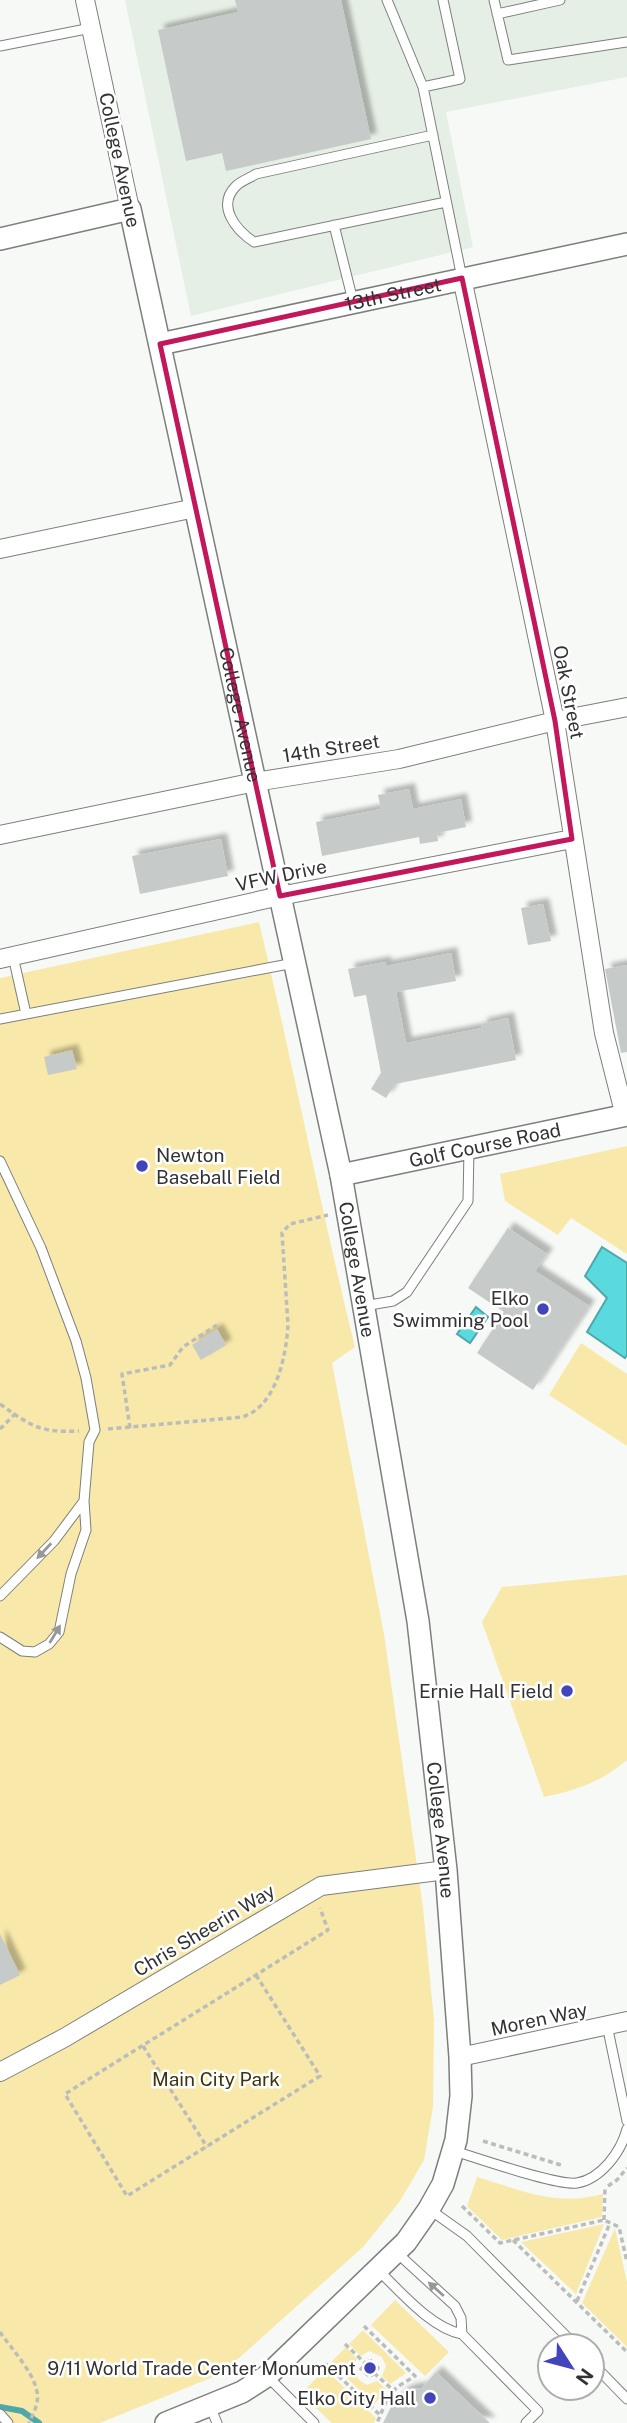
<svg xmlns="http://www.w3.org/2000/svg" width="627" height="2423" viewBox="0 0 627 2423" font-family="'Public Sans',sans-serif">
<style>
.built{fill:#e6efe6}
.green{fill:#f8e9aa}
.water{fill:#5adade;stroke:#4ea8aa;stroke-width:2}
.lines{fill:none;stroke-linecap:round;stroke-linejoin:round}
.stream{stroke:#4ea8aa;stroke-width:6}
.building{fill:#c6cac9;filter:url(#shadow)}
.service-casing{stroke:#7c7f7c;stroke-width:11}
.minor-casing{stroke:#7c7f7c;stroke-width:20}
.tertiary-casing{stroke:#7c7f7c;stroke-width:24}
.path{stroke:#bbbdbb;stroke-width:3.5;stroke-dasharray:5 3.5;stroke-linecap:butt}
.service{stroke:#fff;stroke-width:9}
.minor{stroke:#fff;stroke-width:18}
.tertiary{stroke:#fff;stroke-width:21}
.oneway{fill:#989898}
.marked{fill:none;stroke:#c2185b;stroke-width:5;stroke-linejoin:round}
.poi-dot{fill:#4245ba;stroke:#fff;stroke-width:2.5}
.labels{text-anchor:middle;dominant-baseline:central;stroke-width:5;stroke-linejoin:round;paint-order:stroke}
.street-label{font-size:19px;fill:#313231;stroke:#fff}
.poi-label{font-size:19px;fill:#313231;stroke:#fff;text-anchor:end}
.park-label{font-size:19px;fill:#3d340d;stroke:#fff}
</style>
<defs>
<filter id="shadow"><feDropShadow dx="6" dy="-6" stdDeviation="2" flood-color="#0004"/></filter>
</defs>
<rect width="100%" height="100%" fill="#f6f9f6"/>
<path class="built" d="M 125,0 L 627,0 L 627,77 L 446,112 L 473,247 L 191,316 Z"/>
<path class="green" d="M 259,922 C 293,1064 320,1206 355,1347 L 332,1363 L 384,1634 L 423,1908 L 434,2020 L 433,2107 L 424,2160 L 400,2201 L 364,2246 L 239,2358 L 213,2377 L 100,2423 L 0,2423 L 0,978 Z
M 627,1146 L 627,1254 L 571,1218 L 558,1235 L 505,1201 L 500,1174 Z
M 581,1343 L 627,1374 L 627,1446 L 549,1395 Z
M 627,1575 L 627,1760 C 601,1782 577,1790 544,1797 L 482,1622 L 502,1587 Z
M 477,2177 C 522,2190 556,2207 603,2194 L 602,2217 L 502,2240 L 467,2206 Z
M 604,2224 L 576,2294 L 521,2242 Z
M 615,2228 L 627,2282 L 627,2347 L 582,2303 Z
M 395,2300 L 449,2352 L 425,2376 L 371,2325 Z
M 363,2330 L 406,2373 L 390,2384 L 382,2376 L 386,2366 L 382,2357 L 369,2351 L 361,2356 L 349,2344 Z
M 346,2347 L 357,2359 L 352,2368 L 359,2380 L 367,2385 L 377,2381 L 386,2389 L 374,2405 L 331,2362 Z
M 325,2369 L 376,2418 L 374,2423 L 332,2423 L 301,2394 Z"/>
<path class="water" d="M 602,1247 L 627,1263 L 627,1355 L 625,1358 L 587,1332 L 607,1298 L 585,1276 Z
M 476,1307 L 488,1317 L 470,1343 L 457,1334 Z"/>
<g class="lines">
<path class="stream" d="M 0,2407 L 22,2411 L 39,2423"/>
</g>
<path class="building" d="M 235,0 L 341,0 L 371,139 L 226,171 L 222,153 L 186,161 L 158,30 L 238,12 Z
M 409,789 L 413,809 L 461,799 L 466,827 L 437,833 L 438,841 L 420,844 L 419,837 L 322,856 L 316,822 L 381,809 L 378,795 Z
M 221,839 L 228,876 L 140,894 L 132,856 Z
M 543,904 L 551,941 L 528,945 L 521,908 Z
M 451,953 L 456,981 L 396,992 L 406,1043 L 482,1028 L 481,1024 L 508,1018 L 516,1060 L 395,1084 L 386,1098 L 371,1089 L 381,1073 L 366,995 L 354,997 L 348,969 L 385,962 L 386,966 Z
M 627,965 L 627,1052 L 621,1053 L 605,969 Z
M 72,1050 L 77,1069 L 48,1075 L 44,1057 Z
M 508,1228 L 547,1254 L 535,1271 L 589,1306 L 533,1390 L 477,1353 L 504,1312 L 468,1288 Z
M 217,1329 L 226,1345 L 201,1360 L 192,1345 Z
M 0,1934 L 20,1975 L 0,1985 Z
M 436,2372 L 490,2423 L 383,2423 L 393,2403 L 402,2393 L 411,2389 L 422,2388 Z"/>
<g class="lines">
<g class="service-casing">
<path id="service" d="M 387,0 L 423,87 L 462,278
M 494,0 L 508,60 L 627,42
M 497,14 L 560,0
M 0,46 L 91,28
M 423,87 L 460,79 L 443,0
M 433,135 L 256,174 C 250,178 241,181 236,186 C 216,206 236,230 254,242 L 446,202
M 334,225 L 353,301
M 13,956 L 26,1014
M 0,1019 L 294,963
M 0,1161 L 41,1248 L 76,1341 L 86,1378 L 95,1430 L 89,1442 L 84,1501 L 86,1530 L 71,1574 L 59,1632 L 49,1644 L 35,1652 L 22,1651 L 0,1637
M 364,1306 L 393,1301 L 407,1292 L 468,1201 L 469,1149
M 0,1596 L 54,1541 L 84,1501
M 607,2025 L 627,2121
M 454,2151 C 478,2158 557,2186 577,2183 C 601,2179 621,2152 627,2129
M 429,2209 L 467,2236 L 576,2346
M 396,2252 L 455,2306 L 461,2318 L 462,2334
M 378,2270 C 401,2292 431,2328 462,2334 L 538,2411 L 526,2423
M 592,2363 L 627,2399
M 268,2377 L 314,2423
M 210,2406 L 217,2423
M 0,2414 L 8,2423"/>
</g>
<g class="minor-casing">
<path id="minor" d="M 85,0 L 130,209
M 462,278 L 555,721 L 604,1033 L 625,1116
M 0,549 L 195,508
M 0,835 L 255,782 L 399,759 L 555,721 L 627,707
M 0,959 L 280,896 L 572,839
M 460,2057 L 627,2021
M 0,2072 L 64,2038 L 321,1886 L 446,1870"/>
</g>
<g class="tertiary-casing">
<g id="tertiary">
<path id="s1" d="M 0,239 L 130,209 L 341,1175 L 418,1621 L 446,1870 L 460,2057 L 461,2096 L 456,2140 L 443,2184 L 429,2209 L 406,2242 L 267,2376 L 242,2392 L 166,2423"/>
<path id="s2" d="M 160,344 L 627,244"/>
<path id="s3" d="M 341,1175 L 627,1115"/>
</g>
</g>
<path class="path" d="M 0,1404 C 31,1426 40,1433 79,1431
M 130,1428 L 122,1374 L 170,1365 L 183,1347 L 217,1325
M 0,1429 L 16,1413
M 108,1429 L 242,1417 C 276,1407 286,1357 288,1325 L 282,1233 L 290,1224 L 328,1215
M 256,1975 L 320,2076 L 127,2196 L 65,2094 C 153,2039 240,1985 328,1930 L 320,1908
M 143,2046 L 207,2147
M 483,2141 L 561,2165
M 608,2186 L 617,2180 L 627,2168
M 462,2206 L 500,2243 L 604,2220 L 619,2227 L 627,2262
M 604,2220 L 605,2188
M 513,2240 L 627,2352
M 577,2301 L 610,2223
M 364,2326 L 415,2376 L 397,2387 L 388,2397 L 377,2423
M 0,2332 C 11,2349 42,2380 37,2402 C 36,2409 32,2416 29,2423
M 345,2344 L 366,2364
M 370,2360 L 378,2368 L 370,2377 L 361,2369 Z
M 326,2364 L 380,2415
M 374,2373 L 393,2390"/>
<use href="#service" class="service"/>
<use href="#minor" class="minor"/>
<use href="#tertiary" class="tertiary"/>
</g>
<defs><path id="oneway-solid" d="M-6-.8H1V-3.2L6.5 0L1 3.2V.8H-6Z" transform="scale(1.75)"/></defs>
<g class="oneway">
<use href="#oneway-solid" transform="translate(44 1551) rotate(133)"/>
<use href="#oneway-solid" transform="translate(55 1634) rotate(-59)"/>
<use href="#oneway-solid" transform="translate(436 2289) rotate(-138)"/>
</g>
<path class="marked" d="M 462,278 L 555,721 L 572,839 L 280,896 L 160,344 Z"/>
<g class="poi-dot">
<circle cx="142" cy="1166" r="7"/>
<circle cx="543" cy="1309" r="7"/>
<circle cx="567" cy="1691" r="7"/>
<circle cx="370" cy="2368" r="7"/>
<circle cx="430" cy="2398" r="7"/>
</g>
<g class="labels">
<g class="street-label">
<text transform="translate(120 160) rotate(78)">College Avenue</text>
<text stroke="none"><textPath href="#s2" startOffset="238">13th Street</textPath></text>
<text transform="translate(569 692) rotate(79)">Oak Street</text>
<text stroke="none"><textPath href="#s1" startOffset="651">College Avenue</textPath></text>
<text transform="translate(331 748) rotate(-9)">14th Street</text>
<text transform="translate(281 875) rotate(-12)">VFW Drive</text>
<text stroke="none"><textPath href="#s3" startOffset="147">Golf Course Road</textPath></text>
<text stroke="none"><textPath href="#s1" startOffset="1218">College Avenue</textPath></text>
<text stroke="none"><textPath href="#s1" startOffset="1785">College Avenue</textPath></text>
<text transform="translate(204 1930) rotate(-31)">Chris Sheerin Way</text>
<text transform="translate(539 2019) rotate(-12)">Moren Way</text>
</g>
<g class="poi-label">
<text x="156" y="1155" text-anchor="start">Newton<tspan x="156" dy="22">Baseball Field</tspan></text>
<text x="529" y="1298">Elko<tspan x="529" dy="22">Swimming Pool</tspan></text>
<text x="553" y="1691">Ernie Hall Field</text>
<text x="356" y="2368">9/11 World Trade Center Monument</text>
<text x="416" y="2398">Elko City Hall</text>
</g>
<g class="park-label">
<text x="216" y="2079">Main City Park</text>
</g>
</g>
<g transform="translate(571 2367) rotate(126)"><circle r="33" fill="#ffffff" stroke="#adadad" stroke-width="2"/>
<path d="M0-5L12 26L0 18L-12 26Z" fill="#4245ba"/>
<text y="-10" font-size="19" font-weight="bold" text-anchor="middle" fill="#313231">N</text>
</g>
</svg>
